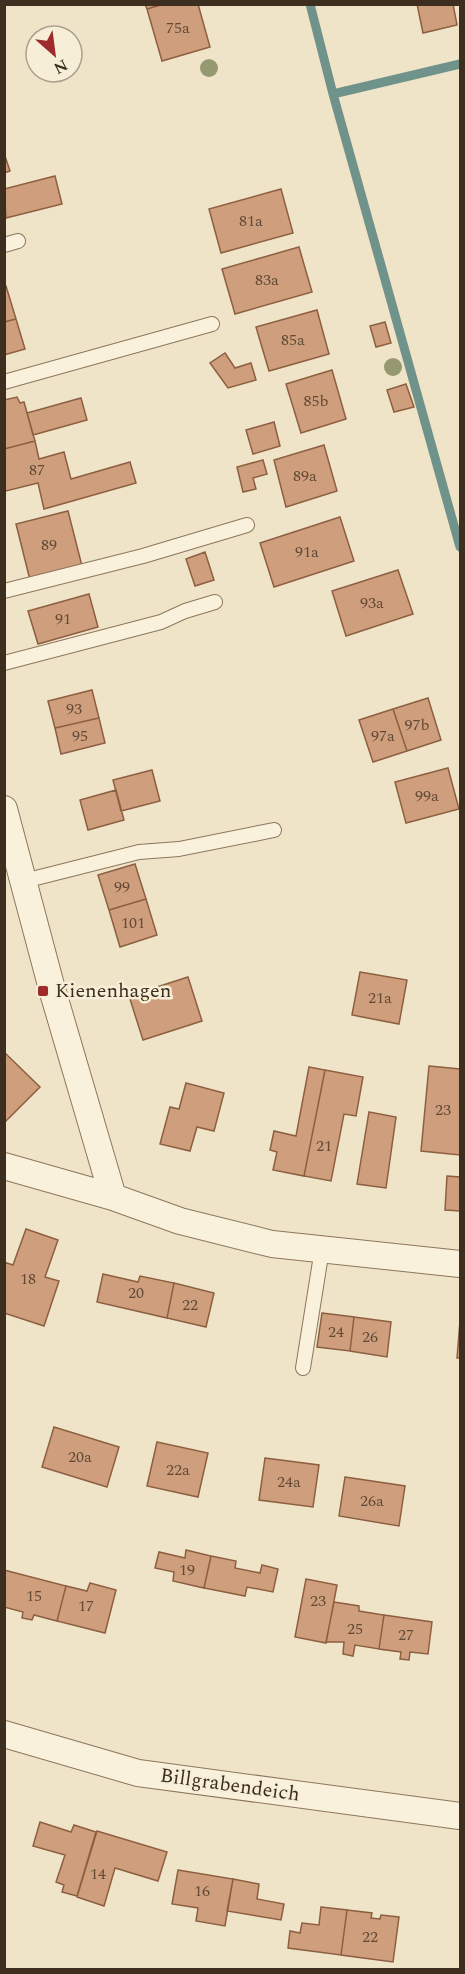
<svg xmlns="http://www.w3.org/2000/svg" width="465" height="1974" viewBox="0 0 465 1974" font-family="Spectral,serif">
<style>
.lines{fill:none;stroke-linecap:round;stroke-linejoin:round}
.stream{stroke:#6f938a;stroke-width:9}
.building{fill:#cf9f7d;stroke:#8d5f41;stroke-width:1.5}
.service-casing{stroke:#8d765c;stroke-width:16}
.minor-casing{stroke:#8d765c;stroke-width:28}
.service{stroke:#faf1dc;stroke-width:14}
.minor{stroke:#faf1dc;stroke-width:26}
.tree{fill:#96986f}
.poi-dot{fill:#9e2a2b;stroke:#f7eed8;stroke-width:2}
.labels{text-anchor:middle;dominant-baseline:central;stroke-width:5;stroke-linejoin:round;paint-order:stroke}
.number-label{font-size:16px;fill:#624a37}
.poi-label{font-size:20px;fill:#3d2e20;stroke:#f7eed8;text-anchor:start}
.street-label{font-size:20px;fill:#3d2e20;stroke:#f7eed8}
</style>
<rect width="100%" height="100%" fill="#f0e4c8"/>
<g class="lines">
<path class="stream" d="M 310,4 L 333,94
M 460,64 L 333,94 L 460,547"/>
</g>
<path class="building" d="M 145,4 L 164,4 L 147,9 Z
M 164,4 L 198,4 L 210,47 L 162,61 L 147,9 Z
M 417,4 L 453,4 L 457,25 L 423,33 Z
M 4,153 L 10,171 L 4,173 Z
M 55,176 L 62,204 L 6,218 L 4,189 Z
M 281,189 L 293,233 L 221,253 L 209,209 Z
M 299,247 L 312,292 L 235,314 L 222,269 Z
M 6,286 L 16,319 L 4,322 L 4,287 Z
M 317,310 L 329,354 L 269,371 L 256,327 Z
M 16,319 L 25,349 L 4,355 L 4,322 Z
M 385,322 L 391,343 L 376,347 L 370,326 Z
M 225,353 L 235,368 L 251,363 L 256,380 L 228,388 L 210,363 Z
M 332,370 L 346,419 L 301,433 L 286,384 Z
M 406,384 L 414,407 L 394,412 L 387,390 Z
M 17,397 L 20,403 L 24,402 L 35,441 L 4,449 L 4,400 Z
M 81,398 L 87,420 L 33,435 L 27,413 Z
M 274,422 L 280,446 L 253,454 L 246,430 Z
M 35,441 L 39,459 L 64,452 L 71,479 L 130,462 L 136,483 L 44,509 L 38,483 L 6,491 L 4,487 L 4,449 Z
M 324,445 L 337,491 L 286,507 L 274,460 Z
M 263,460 L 267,474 L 253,478 L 256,489 L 243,492 L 237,467 Z
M 68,511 L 82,566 L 30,580 L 16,524 Z
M 340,517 L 354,561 L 274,587 L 260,543 Z
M 205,552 L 214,580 L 195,586 L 186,559 Z
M 398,570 L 413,614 L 346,636 L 332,591 Z
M 89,594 L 98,627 L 38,644 L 28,611 Z
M 92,690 L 99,718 L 55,728 L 48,701 Z
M 428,698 L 441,740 L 407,751 L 393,709 Z
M 393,709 L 407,751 L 373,762 L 359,720 Z
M 99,718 L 105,743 L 61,754 L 55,728 Z
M 448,768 L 459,809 L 406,823 L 395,782 Z
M 152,770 L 160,801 L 121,811 L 113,780 Z
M 116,790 L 124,820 L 88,830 L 80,800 Z
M 135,864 L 146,899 L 109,910 L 98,875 Z
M 146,899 L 157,935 L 120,947 L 109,910 Z
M 360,972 L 407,980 L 399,1024 L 352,1015 Z
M 188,977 L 202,1021 L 143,1040 L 129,996 Z
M 4,1052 L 40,1087 L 4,1123 Z
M 429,1066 L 460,1069 L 460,1155 L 421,1151 Z
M 309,1067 L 325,1070 L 304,1176 L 273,1170 L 277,1152 L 270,1150 L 274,1131 L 296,1136 Z
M 325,1070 L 363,1077 L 356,1116 L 344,1114 L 331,1181 L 304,1176 Z
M 186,1083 L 224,1093 L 214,1131 L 197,1127 L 190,1151 L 160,1144 L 170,1107 L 179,1109 Z
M 369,1112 L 396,1117 L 386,1188 L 357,1184 Z
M 447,1176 L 460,1177 L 460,1211 L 445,1210 Z
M 26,1229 L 58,1240 L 45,1277 L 59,1281 L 44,1326 L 4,1313 L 4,1262 L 13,1265 Z
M 103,1274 L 138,1282 L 140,1276 L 174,1283 L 167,1318 L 97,1302 Z
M 174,1283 L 214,1293 L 206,1327 L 167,1318 Z
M 322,1313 L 354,1317 L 350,1351 L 317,1347 Z
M 354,1317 L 391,1322 L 387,1357 L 350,1351 Z
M 460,1321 L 460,1358 L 457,1358 Z
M 54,1427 L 119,1447 L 107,1487 L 42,1467 Z
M 157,1442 L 208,1453 L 198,1497 L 147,1486 Z
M 265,1458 L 319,1465 L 313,1507 L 259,1500 Z
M 345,1477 L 405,1486 L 399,1526 L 339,1516 Z
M 186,1550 L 211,1556 L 204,1588 L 173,1581 L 174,1572 L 155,1568 L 159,1552 L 185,1558 Z
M 211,1556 L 236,1561 L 235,1568 L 260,1573 L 262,1565 L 278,1569 L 273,1592 L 247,1587 L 245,1596 L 204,1588 Z
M 4,1570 L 66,1586 L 57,1621 L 34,1615 L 32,1620 L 22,1618 L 23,1612 L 4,1607 Z
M 306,1579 L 337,1585 L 326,1643 L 295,1637 Z
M 90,1583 L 116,1590 L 105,1633 L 57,1621 L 66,1586 L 87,1591 Z
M 334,1602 L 359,1606 L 359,1611 L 384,1615 L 379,1649 L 355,1645 L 353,1656 L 343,1654 L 344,1642 L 326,1642 Z
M 384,1615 L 432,1622 L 428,1654 L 410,1652 L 409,1660 L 400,1659 L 401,1652 L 379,1649 Z
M 40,1822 L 71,1832 L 74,1825 L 96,1832 L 77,1896 L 62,1892 L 64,1885 L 56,1882 L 65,1855 L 33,1846 Z
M 97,1831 L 167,1852 L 158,1881 L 115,1868 L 104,1906 L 77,1897 Z
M 178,1870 L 233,1879 L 225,1926 L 196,1921 L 198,1908 L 172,1904 Z
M 233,1879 L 259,1884 L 257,1899 L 284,1904 L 281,1920 L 227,1911 Z
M 321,1907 L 347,1910 L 341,1955 L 288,1948 L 290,1931 L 300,1933 L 302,1923 L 319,1925 Z
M 347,1910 L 372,1913 L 371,1918 L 380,1919 L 381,1915 L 399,1917 L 393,1962 L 341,1955 Z"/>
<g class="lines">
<g class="service-casing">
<path id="service" d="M 4,245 L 18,241
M 4,382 L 212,324
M 4,591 L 143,556 L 247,525
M 4,663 L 161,622 L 185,611 L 215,602
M 24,881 L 139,852 L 179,849 L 274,830
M 303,1368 L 322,1249"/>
</g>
<g class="minor-casing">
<path id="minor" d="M 4,809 L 52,989 L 113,1197
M 4,1166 L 113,1197 L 180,1221 L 272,1244 L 460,1264
M 4,1734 L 138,1773 L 460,1816"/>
</g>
<use href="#service" class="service"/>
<use href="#minor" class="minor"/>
</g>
<g class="tree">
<circle cx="209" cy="68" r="9"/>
<circle cx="393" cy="367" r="9"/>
</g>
<rect class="poi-dot" x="37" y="985" width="12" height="12" rx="3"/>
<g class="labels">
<g class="number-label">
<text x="178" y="28">75a</text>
<text x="251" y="221">81a</text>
<text x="267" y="280">83a</text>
<text x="293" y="340">85a</text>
<text x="316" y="401">85b</text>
<text x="37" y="470">87</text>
<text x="305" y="476">89a</text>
<text x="49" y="545">89</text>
<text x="307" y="552">91a</text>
<text x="372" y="603">93a</text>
<text x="63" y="619">91</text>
<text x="74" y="709">93</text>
<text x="417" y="725">97b</text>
<text x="80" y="736">95</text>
<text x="383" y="736">97a</text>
<text x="427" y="796">99a</text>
<text x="122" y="887">99</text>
<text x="133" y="923">101</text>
<text x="380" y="998">21a</text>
<text x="443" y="1110">23</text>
<text x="324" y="1146">21</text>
<text x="28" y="1279">18</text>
<text x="136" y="1293">20</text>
<text x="190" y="1305">22</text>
<text x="336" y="1332">24</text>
<text x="370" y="1337">26</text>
<text x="80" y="1457">20a</text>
<text x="178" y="1470">22a</text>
<text x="289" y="1482">24a</text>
<text x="372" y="1501">26a</text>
<text x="187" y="1570">19</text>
<text x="34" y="1596">15</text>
<text x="318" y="1601">23</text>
<text x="86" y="1606">17</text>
<text x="355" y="1629">25</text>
<text x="406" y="1635">27</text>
<text x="98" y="1874">14</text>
<text x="202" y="1891">16</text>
<text x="370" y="1937">22</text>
</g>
<g class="poi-label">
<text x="55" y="991">Kienenhagen</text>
</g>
<g class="street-label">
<text transform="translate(230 1785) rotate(8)">Billgrabendeich</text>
</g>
</g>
<rect width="465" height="1974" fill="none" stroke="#3d2e20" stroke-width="12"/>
<g transform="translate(54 54) rotate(152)"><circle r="28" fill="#f7eed8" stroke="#ada18e" stroke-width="1.5"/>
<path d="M0-4.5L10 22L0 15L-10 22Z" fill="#9e2a2b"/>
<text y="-9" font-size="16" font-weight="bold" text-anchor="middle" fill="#3d2e20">N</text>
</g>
</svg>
